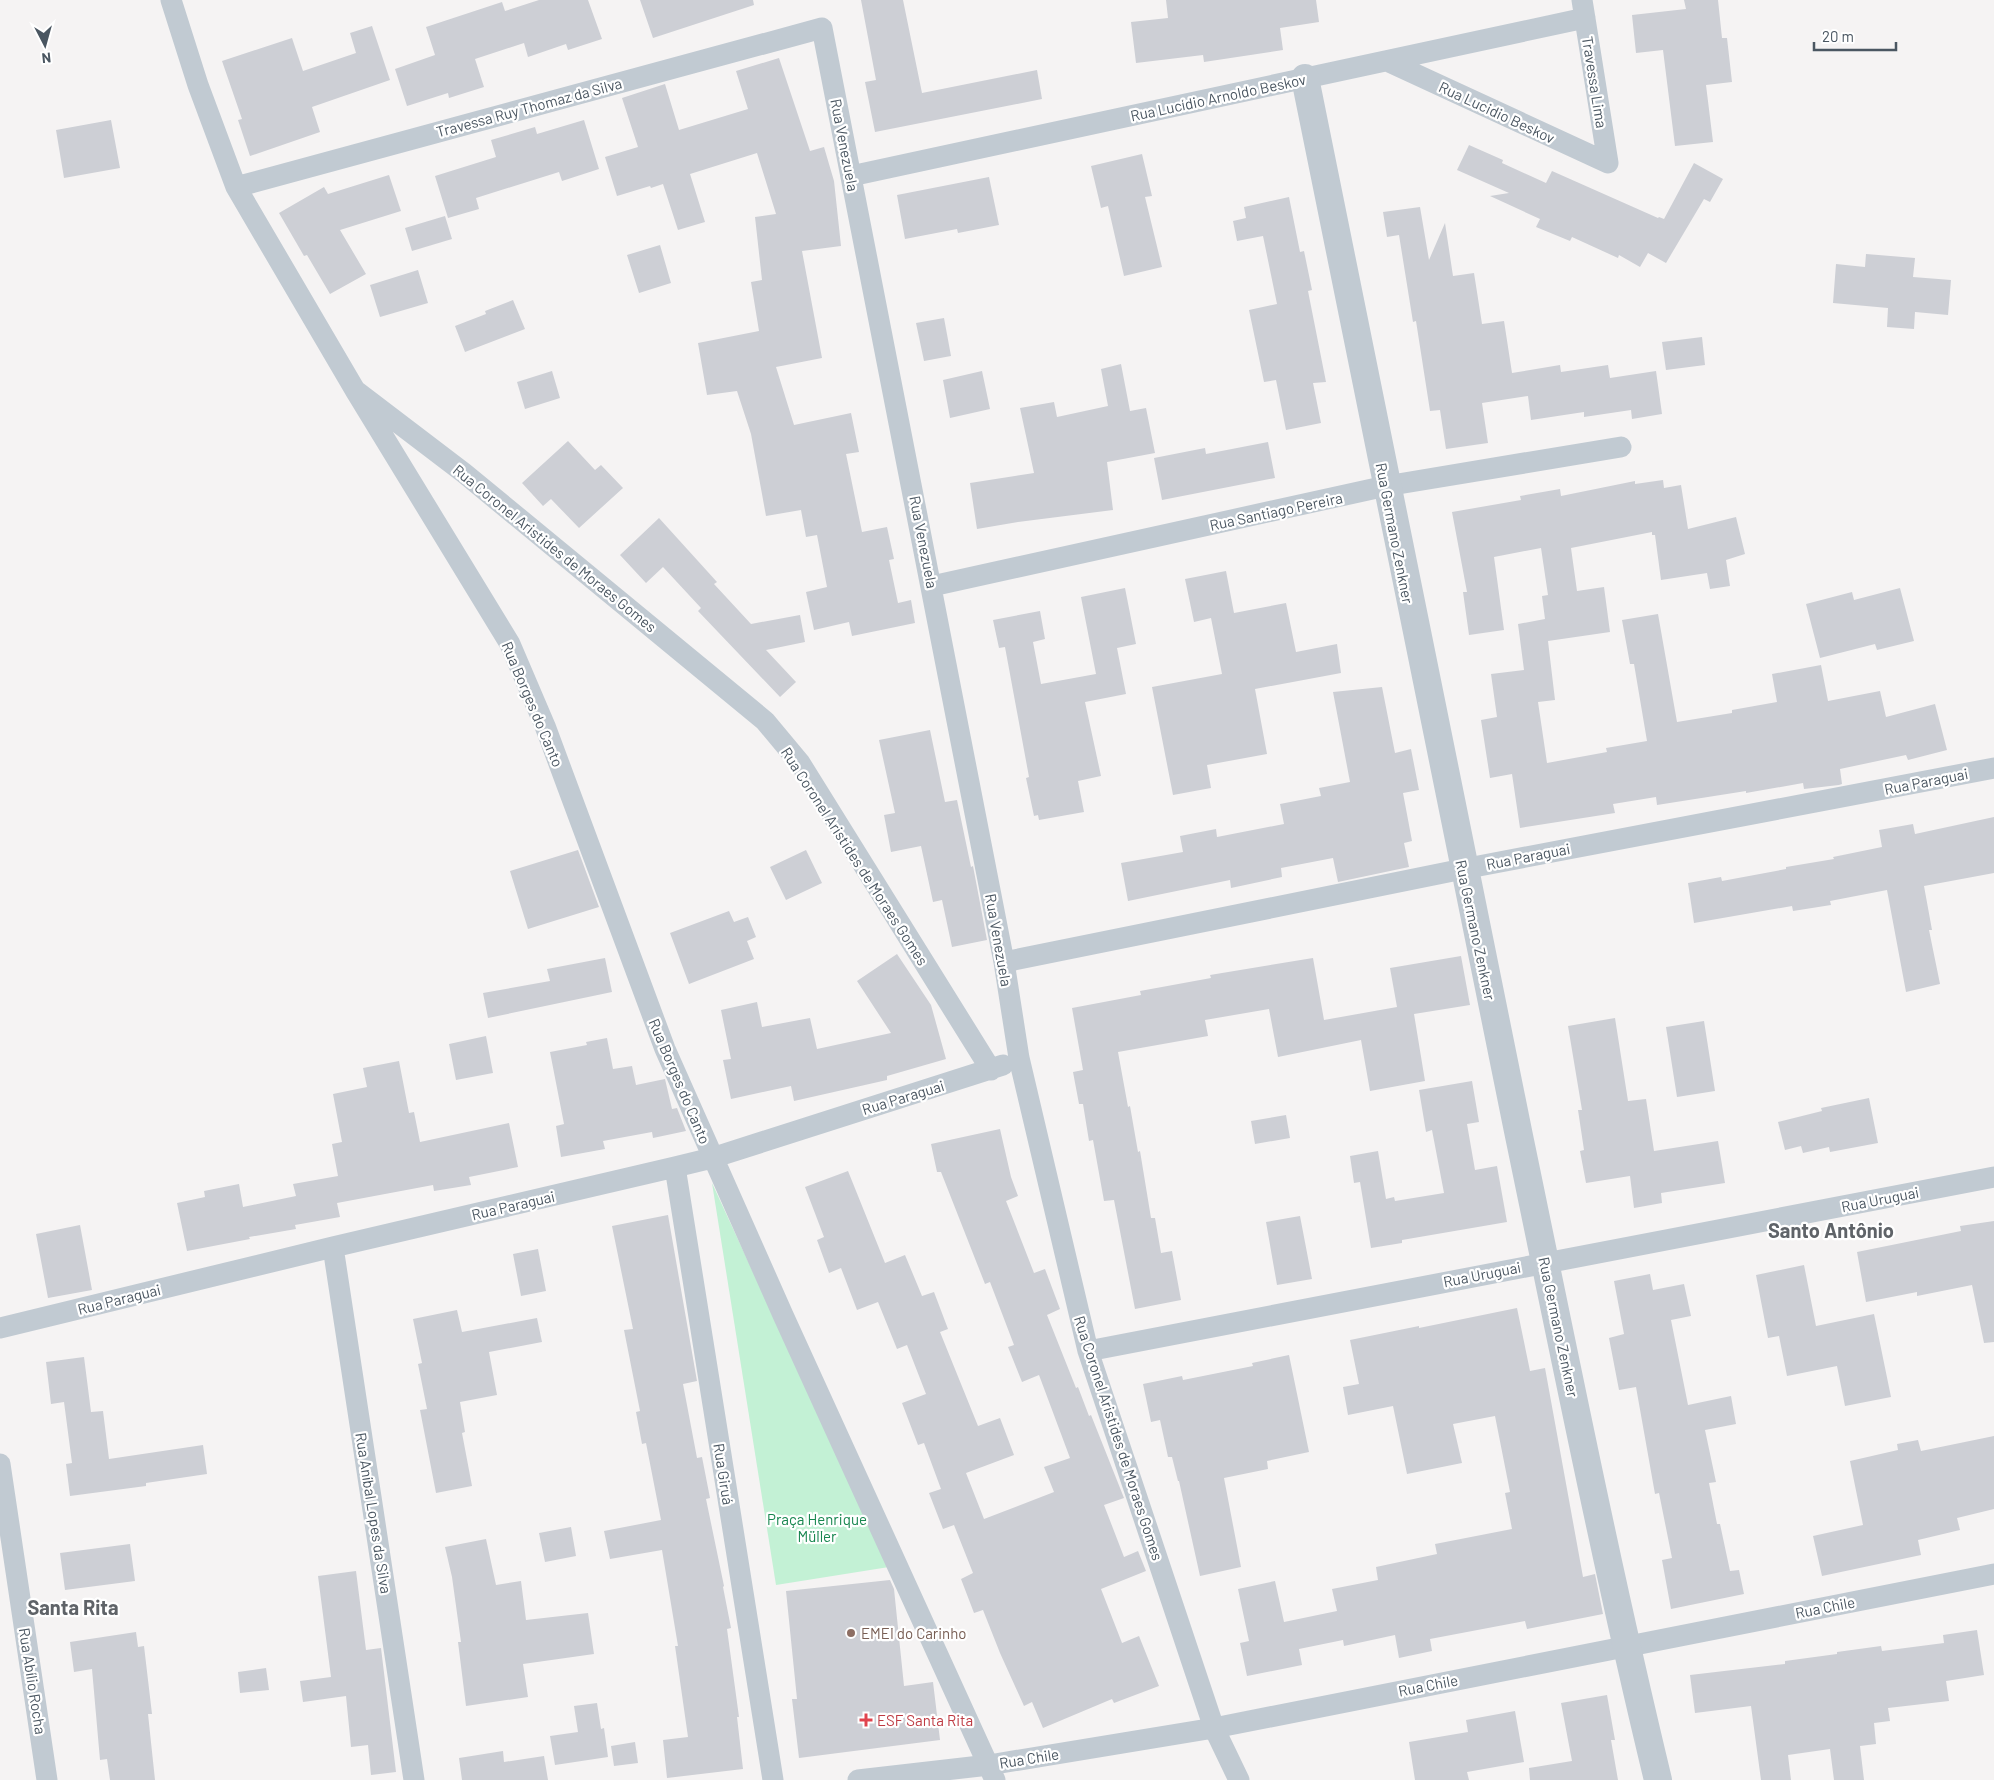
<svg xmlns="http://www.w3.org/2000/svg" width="1994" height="1780" viewBox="0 0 1994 1780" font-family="Barlow,sans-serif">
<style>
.green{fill:#c3f1d5}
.building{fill:#cdcfd5}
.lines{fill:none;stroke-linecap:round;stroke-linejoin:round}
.minor{stroke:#c1cad2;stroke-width:21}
.tertiary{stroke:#c1cad2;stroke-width:28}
.education-dot{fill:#8d6e63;stroke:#fff;stroke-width:2}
.health-dot{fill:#e0444e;stroke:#fff;stroke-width:2}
.labels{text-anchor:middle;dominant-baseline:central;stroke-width:4.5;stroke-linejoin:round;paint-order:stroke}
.street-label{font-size:15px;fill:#4a5661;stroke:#fff}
.park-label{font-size:15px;fill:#17864f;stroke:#fff}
.education-label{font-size:15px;fill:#785e54;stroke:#fff;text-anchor:start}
.health-label{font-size:15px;fill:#be3a42;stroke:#fff;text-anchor:start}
.district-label{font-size:20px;font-weight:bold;fill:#5f6368;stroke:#fff}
</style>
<rect width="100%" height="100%" fill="#f5f3f3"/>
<path class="green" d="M 712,1183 L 889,1567 L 776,1585 Z"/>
<path class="building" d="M 539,0 L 588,0 L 602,39 L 568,50 L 566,44 L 528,57 L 524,43 L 475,59 L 484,87 L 449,98 L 448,93 L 407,106 L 395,69 L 435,55 L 426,27 L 502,2 L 505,11 Z
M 640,0 L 753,0 L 754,5 L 653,38 Z
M 861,0 L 903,0 L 922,93 L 1037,70 L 1042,99 L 875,132 L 865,82 L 876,80 Z
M 1166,0 L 1316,0 L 1319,22 L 1280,28 L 1283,50 L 1204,62 L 1203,55 L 1136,63 L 1131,22 L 1168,18 Z
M 1684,0 L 1718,0 L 1722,38 L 1727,38 L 1732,82 L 1706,85 L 1713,142 L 1675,146 L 1663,50 L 1636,53 L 1632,15 L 1686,9 Z
M 372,26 L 390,80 L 312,107 L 320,132 L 250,156 L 238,120 L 242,119 L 222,61 L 292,38 L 303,71 L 356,53 L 350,33 Z
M 779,58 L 810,151 L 824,147 L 834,181 L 841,246 L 802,251 L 822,358 L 776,367 L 794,425 L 851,413 L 859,452 L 846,454 L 862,532 L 887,527 L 894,559 L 889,560 L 898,603 L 911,600 L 915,623 L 852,636 L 849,622 L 814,630 L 806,592 L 827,587 L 817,535 L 806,537 L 801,510 L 766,516 L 751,434 L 737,391 L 707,395 L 698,343 L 759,331 L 751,282 L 762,280 L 755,217 L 776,214 L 757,153 L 690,174 L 705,222 L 678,230 L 663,184 L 651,188 L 650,186 L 617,196 L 605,157 L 638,147 L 622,98 L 665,84 L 679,130 L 748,109 L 736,71 Z
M 111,120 L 120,168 L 64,178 L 56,130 Z
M 584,120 L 599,169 L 562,181 L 559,172 L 476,198 L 479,209 L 448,218 L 435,176 L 496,157 L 491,140 L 535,127 L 537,134 Z
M 1469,145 L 1503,160 L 1502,163 L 1546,183 L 1552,171 L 1658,218 L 1659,217 L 1664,219 L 1694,163 L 1723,179 L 1710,202 L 1704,199 L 1666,263 L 1648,253 L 1640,267 L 1619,255 L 1618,258 L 1572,237 L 1570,241 L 1536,227 L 1540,219 L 1490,196 L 1509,193 L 1457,170 Z
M 1142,154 L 1152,196 L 1145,197 L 1162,267 L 1124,276 L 1108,206 L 1101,208 L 1091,166 Z
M 389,175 L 401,211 L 340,230 L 366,274 L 330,294 L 307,255 L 304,256 L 279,213 L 324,187 L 328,194 Z
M 989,177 L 999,225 L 958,233 L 957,229 L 905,239 L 897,195 Z
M 1289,197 L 1300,252 L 1304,251 L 1312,290 L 1308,291 L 1326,382 L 1313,383 L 1321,423 L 1286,430 L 1276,380 L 1264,382 L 1249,310 L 1277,304 L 1263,236 L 1237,241 L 1233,221 L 1246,218 L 1244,207 Z
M 1420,207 L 1429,260 L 1445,223 L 1453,276 L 1474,273 L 1482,324 L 1504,321 L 1512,373 L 1560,365 L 1561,372 L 1608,365 L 1610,378 L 1656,371 L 1662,414 L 1632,419 L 1631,410 L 1584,417 L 1584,412 L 1531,420 L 1528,396 L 1482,403 L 1488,443 L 1446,449 L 1440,410 L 1430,411 L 1416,321 L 1413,322 L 1399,235 L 1387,237 L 1383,212 Z
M 445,216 L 452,239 L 412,251 L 405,228 Z
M 660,245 L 671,283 L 639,293 L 627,255 Z
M 1866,254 L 1915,258 L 1913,277 L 1951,280 L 1948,315 L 1915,312 L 1914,329 L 1887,327 L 1888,308 L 1833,303 L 1836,264 L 1865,267 Z
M 418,270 L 428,303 L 380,317 L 370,285 Z
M 513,300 L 525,329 L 465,352 L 455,326 L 486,314 L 485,311 Z
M 944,318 L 951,356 L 924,361 L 916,323 Z
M 1702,337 L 1705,365 L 1666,370 L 1662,342 Z
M 1121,364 L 1130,411 L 1146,408 L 1155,453 L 1107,462 L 1113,510 L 1018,522 L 977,529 L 970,483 L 1034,473 L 1020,408 L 1054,402 L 1057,417 L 1108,406 L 1101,369 Z
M 552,371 L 560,398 L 525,409 L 517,382 Z
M 982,371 L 990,409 L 950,418 L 943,380 Z
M 568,441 L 595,470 L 601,465 L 623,488 L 579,528 L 551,499 L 543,506 L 522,483 Z
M 1268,442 L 1275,478 L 1162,500 L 1154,458 L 1205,448 L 1206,454 Z
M 1663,480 L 1664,488 L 1681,485 L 1688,529 L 1736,517 L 1745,554 L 1726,560 L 1730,586 L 1710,589 L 1707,573 L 1661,580 L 1655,535 L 1652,535 L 1652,532 L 1571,548 L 1577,591 L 1604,587 L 1610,632 L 1548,641 L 1555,700 L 1538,702 L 1547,763 L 1607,752 L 1606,748 L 1647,741 L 1634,664 L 1630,664 L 1622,620 L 1658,614 L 1677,722 L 1732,713 L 1732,710 L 1777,702 L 1772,674 L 1821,665 L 1828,701 L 1880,691 L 1886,717 L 1935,704 L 1947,750 L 1908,760 L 1906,755 L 1840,769 L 1842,784 L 1839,785 L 1804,789 L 1803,783 L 1746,793 L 1746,791 L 1657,805 L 1656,797 L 1613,804 L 1615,813 L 1520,828 L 1512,774 L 1490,778 L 1481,720 L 1497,717 L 1491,674 L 1524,670 L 1518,624 L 1545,619 L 1542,596 L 1548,595 L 1541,548 L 1494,557 L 1504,630 L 1469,635 L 1463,592 L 1467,592 L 1452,512 L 1521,500 L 1520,496 L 1560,489 L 1561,496 L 1635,481 L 1635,484 Z
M 659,518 L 717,582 L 714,584 L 751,624 L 800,615 L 805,642 L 766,650 L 796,682 L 780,697 L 698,611 L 701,608 L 663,567 L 646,583 L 620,555 Z
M 1226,571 L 1234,613 L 1286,603 L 1296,652 L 1337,644 L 1341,673 L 1255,689 L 1267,754 L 1207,765 L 1211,788 L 1173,795 L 1152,687 L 1222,674 L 1211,618 L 1194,622 L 1185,579 Z
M 1125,588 L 1136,644 L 1117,648 L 1126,694 L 1085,702 L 1101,776 L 1078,781 L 1084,812 L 1039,820 L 1038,815 L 1034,816 L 1026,778 L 1029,777 L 1005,647 L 999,648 L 993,620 L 1040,611 L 1045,639 L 1033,642 L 1041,684 L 1096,674 L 1081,597 Z
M 1900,588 L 1914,641 L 1877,650 L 1875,644 L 1820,658 L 1806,604 L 1852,592 L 1854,600 Z
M 1382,687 L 1395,753 L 1411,749 L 1419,790 L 1403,793 L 1412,841 L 1404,843 L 1409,867 L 1338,882 L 1333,858 L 1281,868 L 1282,877 L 1231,888 L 1230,880 L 1128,901 L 1121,863 L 1183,852 L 1180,836 L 1216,829 L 1217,837 L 1284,824 L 1280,804 L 1321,796 L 1319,788 L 1350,782 L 1333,692 Z
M 930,730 L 945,802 L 957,800 L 971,867 L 973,866 L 987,940 L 952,947 L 942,900 L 933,902 L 921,846 L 891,852 L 884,815 L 895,813 L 879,740 Z
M 1994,817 L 1994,873 L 1924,886 L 1932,930 L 1929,930 L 1940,984 L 1906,992 L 1887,890 L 1830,901 L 1831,905 L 1793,911 L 1792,906 L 1694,923 L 1688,883 L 1721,877 L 1722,881 L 1786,869 L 1786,867 L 1834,859 L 1833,857 L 1882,847 L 1879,830 L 1913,824 L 1915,834 Z
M 578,850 L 599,907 L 528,929 L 510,871 Z
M 806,850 L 822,883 L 786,900 L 770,867 Z
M 729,911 L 734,922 L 748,917 L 756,937 L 747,941 L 754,959 L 689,984 L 670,933 Z
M 897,954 L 931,1005 L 946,1059 L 887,1076 L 887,1080 L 794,1101 L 791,1086 L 731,1099 L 723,1060 L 731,1059 L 721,1010 L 757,1002 L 762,1027 L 810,1018 L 817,1049 L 891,1033 L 857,981 Z
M 1461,956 L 1470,1005 L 1414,1014 L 1425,1081 L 1370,1091 L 1361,1040 L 1278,1057 L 1269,1009 L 1205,1020 L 1208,1036 L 1118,1052 L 1128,1107 L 1130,1106 L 1138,1152 L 1140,1151 L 1151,1218 L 1155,1218 L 1161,1253 L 1172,1251 L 1181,1300 L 1135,1309 L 1114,1200 L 1104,1201 L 1093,1140 L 1089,1141 L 1083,1104 L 1079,1104 L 1073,1072 L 1083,1070 L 1072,1008 L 1141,995 L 1140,991 L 1211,978 L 1210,975 L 1313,958 L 1324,1020 L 1397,1007 L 1390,968 Z
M 605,958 L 612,992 L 488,1018 L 483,993 L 550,981 L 547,969 Z
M 1615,1018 L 1628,1101 L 1646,1099 L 1654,1151 L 1718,1141 L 1725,1183 L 1661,1193 L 1662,1203 L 1634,1208 L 1630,1176 L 1586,1183 L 1580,1151 L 1584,1150 L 1578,1110 L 1582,1110 L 1568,1026 Z
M 1704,1021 L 1715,1091 L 1677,1097 L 1666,1027 Z
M 486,1036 L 493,1073 L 456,1080 L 449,1044 Z
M 607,1038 L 613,1069 L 632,1066 L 636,1085 L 665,1079 L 672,1109 L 677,1108 L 686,1131 L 653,1138 L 652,1132 L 603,1141 L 605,1149 L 561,1157 L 556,1126 L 564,1124 L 550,1052 L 587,1045 L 586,1042 Z
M 399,1061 L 409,1113 L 414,1112 L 420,1142 L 509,1123 L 518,1167 L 469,1177 L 471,1185 L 434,1191 L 433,1185 L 337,1203 L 340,1217 L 295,1225 L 296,1229 L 249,1237 L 250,1239 L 187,1251 L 177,1203 L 205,1197 L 204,1191 L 239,1184 L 243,1207 L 296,1196 L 293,1184 L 338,1176 L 332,1144 L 342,1142 L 333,1094 L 367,1087 L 363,1068 Z
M 1472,1081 L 1479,1122 L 1467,1124 L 1475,1170 L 1497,1166 L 1507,1222 L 1402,1240 L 1402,1243 L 1371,1248 L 1360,1182 L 1354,1183 L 1350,1156 L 1378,1151 L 1386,1199 L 1394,1197 L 1395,1201 L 1444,1193 L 1432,1130 L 1426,1132 L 1419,1090 Z
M 1869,1098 L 1878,1143 L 1830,1152 L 1829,1147 L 1803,1153 L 1801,1146 L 1785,1150 L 1778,1122 L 1822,1111 L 1821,1108 Z
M 1286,1115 L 1290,1138 L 1255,1144 L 1251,1121 Z
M 1000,1129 L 1011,1177 L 1018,1196 L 1006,1201 L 1034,1273 L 1045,1269 L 1060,1309 L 1047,1315 L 1076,1388 L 1078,1387 L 1089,1416 L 1091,1415 L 1124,1498 L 1104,1505 L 1124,1557 L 1138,1551 L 1146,1571 L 1101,1589 L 1122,1643 L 1139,1636 L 1159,1686 L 1114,1703 L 1112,1699 L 1043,1728 L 1032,1702 L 1024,1706 L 1000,1653 L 983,1610 L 974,1613 L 961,1579 L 973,1573 L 954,1525 L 943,1529 L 929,1493 L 941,1489 L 924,1443 L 918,1445 L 902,1403 L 926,1394 L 907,1345 L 897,1349 L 878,1302 L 857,1310 L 841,1268 L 829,1273 L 817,1240 L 824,1237 L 805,1187 L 848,1171 L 885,1263 L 905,1255 L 922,1296 L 934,1292 L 948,1329 L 940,1332 L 978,1426 L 1000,1418 L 1014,1455 L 966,1473 L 984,1519 L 1054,1492 L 1044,1467 L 1070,1458 L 1039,1375 L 1022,1382 L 1008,1347 L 1014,1345 L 990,1282 L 985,1284 L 941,1172 L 937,1172 L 931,1144 Z
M 668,1215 L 697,1381 L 683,1384 L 697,1458 L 702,1457 L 710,1498 L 706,1499 L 724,1586 L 723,1587 L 731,1628 L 727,1629 L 739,1717 L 737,1717 L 743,1769 L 667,1778 L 663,1740 L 688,1737 L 675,1646 L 678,1646 L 662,1550 L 610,1559 L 604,1531 L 661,1520 L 646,1443 L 642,1444 L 636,1412 L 640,1411 L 624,1330 L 633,1329 L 612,1226 Z
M 1300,1216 L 1312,1279 L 1277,1285 L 1266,1222 Z
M 1994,1221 L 1994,1342 L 1984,1343 L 1972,1285 L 1917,1296 L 1917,1292 L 1866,1302 L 1857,1252 L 1961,1231 L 1960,1226 Z
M 80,1225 L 92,1290 L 48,1298 L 36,1234 Z
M 538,1249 L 546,1291 L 521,1296 L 513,1254 Z
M 1804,1265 L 1816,1326 L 1874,1314 L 1891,1397 L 1845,1406 L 1837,1366 L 1787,1376 L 1779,1336 L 1768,1338 L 1756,1275 Z
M 1650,1274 L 1653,1290 L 1684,1284 L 1691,1316 L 1671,1320 L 1688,1405 L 1731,1396 L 1736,1424 L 1705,1430 L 1716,1482 L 1709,1483 L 1717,1524 L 1720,1524 L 1730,1571 L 1739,1570 L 1744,1594 L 1671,1609 L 1662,1560 L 1672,1558 L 1659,1493 L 1655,1494 L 1636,1387 L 1619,1390 L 1609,1338 L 1624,1334 L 1614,1281 Z
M 1517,1308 L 1530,1371 L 1545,1368 L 1583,1577 L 1595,1574 L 1603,1614 L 1527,1629 L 1525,1621 L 1430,1639 L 1432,1651 L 1399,1658 L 1395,1635 L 1344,1646 L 1343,1640 L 1299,1649 L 1302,1665 L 1247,1676 L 1240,1643 L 1249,1641 L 1238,1589 L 1275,1581 L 1284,1622 L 1337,1611 L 1332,1589 L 1378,1580 L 1376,1567 L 1437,1554 L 1435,1544 L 1512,1529 L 1505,1493 L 1510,1492 L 1495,1416 L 1453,1424 L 1462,1463 L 1407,1474 L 1393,1406 L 1348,1415 L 1343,1387 L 1359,1384 L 1350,1340 L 1419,1326 L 1419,1328 Z
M 457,1310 L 462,1332 L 537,1318 L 542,1342 L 489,1352 L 497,1395 L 460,1402 L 465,1432 L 462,1433 L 472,1486 L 436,1493 L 420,1410 L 427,1409 L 418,1364 L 422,1363 L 413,1319 Z
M 1289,1355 L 1309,1452 L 1267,1461 L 1268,1469 L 1224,1478 L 1241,1567 L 1200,1576 L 1179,1481 L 1178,1481 L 1172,1457 L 1168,1457 L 1160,1420 L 1151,1422 L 1143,1384 L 1182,1376 L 1183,1380 L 1253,1366 L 1252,1363 Z
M 84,1357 L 91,1412 L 103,1411 L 109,1459 L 203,1445 L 207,1474 L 146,1483 L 146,1486 L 70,1496 L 66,1464 L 72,1463 L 64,1402 L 51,1404 L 46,1362 Z
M 1994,1436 L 1994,1509 L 1957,1518 L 1960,1530 L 1918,1540 L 1921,1555 L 1822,1576 L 1813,1536 L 1863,1525 L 1850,1461 L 1898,1450 L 1897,1444 L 1918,1440 L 1921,1451 Z
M 571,1527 L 576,1556 L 545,1562 L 539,1533 Z
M 486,1539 L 496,1585 L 521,1581 L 526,1620 L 588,1613 L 594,1654 L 523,1664 L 528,1697 L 466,1706 L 458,1642 L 461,1642 L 452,1577 L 445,1547 Z
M 130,1544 L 135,1581 L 65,1590 L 60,1553 Z
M 356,1571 L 366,1650 L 381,1648 L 396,1772 L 371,1775 L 368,1745 L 351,1747 L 346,1696 L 303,1702 L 300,1681 L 331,1677 L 318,1576 Z
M 890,1580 L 894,1589 L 904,1686 L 933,1682 L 940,1740 L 799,1758 L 792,1699 L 797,1699 L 786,1591 Z
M 1977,1630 L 1984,1675 L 1946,1681 L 1949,1701 L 1888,1708 L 1890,1721 L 1874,1723 L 1876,1744 L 1860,1746 L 1864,1780 L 1834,1780 L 1830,1749 L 1788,1755 L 1791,1780 L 1761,1780 L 1751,1706 L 1695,1713 L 1690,1675 L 1785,1664 L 1785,1661 L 1837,1654 L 1837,1652 L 1881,1646 L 1882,1651 L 1944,1643 L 1943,1635 Z
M 136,1632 L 138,1647 L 144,1646 L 152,1714 L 148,1714 L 155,1780 L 110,1780 L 107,1759 L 100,1760 L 92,1669 L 74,1672 L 70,1642 Z
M 266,1668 L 269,1690 L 240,1693 L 238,1672 Z
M 1607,1695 L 1615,1740 L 1611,1740 L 1618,1780 L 1530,1780 L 1529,1768 L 1572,1761 L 1561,1703 Z
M 597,1703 L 601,1729 L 604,1728 L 608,1757 L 555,1765 L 550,1736 L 578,1732 L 574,1706 Z
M 1515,1711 L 1524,1762 L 1467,1772 L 1469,1780 L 1415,1780 L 1409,1742 L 1468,1732 L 1466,1720 Z
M 635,1742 L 638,1763 L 614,1766 L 611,1746 Z
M 503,1751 L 504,1762 L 544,1756 L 548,1780 L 462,1780 L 459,1758 Z"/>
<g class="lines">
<path class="minor" d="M 171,0 L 198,85 L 236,187 L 355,390 L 464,473 L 765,721 L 800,763 L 991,1070
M 1582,0 L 1608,163
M 1387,61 L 1608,163
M 851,176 L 1585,18
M 236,187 L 822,28 L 1004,962 L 1019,1058 L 1088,1351 L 1214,1728 L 1239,1780
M 355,390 L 510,644 L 545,726 L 665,1049 L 783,1315 L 995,1780
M 932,586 L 1386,486 L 1621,447
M 1004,962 L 1463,869 L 1994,768
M 675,1167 L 773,1780
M 333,1247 L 414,1780
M 0,1328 L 333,1247 L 675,1167 L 712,1158 L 1003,1065
M 1088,1351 L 1994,1177
M 0,1464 L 47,1780
M 858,1780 L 989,1765 L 1214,1728 L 1994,1574"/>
<path class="tertiary" d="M 1305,78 C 1375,430 1445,781 1518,1131 C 1563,1348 1606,1565 1658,1780"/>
</g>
<circle class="education-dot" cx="851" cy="1633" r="5"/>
<path class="health-dot" d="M863.5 1712.5h5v5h5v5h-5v5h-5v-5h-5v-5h5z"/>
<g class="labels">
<g class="street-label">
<text transform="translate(1595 82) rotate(81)">Travessa Lima</text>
<text transform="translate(1218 97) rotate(-12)">Rua Lucídio Arnoldo Beskov</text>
<text transform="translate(529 107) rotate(-15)">Travessa Ruy Thomaz da Silva</text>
<text transform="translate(1497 112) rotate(25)">Rua Lucidio Beskov</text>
<text transform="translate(845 145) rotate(79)">Rua Venezuela</text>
<text transform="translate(1276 511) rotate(-12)">Rua Santiago Pereira</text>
<text transform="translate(1395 533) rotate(79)">Rua Germano Zenkner</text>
<text transform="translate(924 542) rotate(79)">Rua Venezuela</text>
<text transform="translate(555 548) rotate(39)">Rua Coronel Aristides de Moraes Gomes</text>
<text transform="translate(533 704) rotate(67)">Rua Borges do Canto</text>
<text transform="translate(1926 781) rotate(-11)">Rua Paraguai</text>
<text transform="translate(855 856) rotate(57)">Rua Coronel Aristides de Moraes Gomes</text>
<text transform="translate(1528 856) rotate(-11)">Rua Paraguai</text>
<text transform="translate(1476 930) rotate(78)">Rua Germano Zenkner</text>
<text transform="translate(999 940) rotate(80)">Rua Venezuela</text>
<text transform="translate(680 1081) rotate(67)">Rua Borges do Canto</text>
<text transform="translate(903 1097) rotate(-17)">Rua Paraguai</text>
<text transform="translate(1880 1199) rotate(-11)">Rua Uruguai</text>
<text transform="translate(513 1205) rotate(-13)">Rua Paraguai</text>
<text transform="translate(1482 1274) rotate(-11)">Rua Uruguai</text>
<text transform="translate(119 1299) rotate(-14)">Rua Paraguai</text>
<text transform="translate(1559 1327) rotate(78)">Rua Germano Zenkner</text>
<text transform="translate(1119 1438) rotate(72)">Rua Coronel Aristides de Moraes Gomes</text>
<text transform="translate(724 1474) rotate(81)">Rua Giruá</text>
<text transform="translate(374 1513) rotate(81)">Rua Aníbal Lopes da Silva</text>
<text transform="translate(1825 1607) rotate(-11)">Rua Chile</text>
<text transform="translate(33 1681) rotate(81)">Rua Abílio Rocha</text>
<text transform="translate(1428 1685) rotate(-11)">Rua Chile</text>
<text transform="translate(1029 1758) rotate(-9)">Rua Chile</text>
</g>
<g class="park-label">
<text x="817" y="1519">Praça Henrique<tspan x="817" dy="17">Müller</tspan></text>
</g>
<g class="education-label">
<text x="861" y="1633">EMEI do Carinho</text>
</g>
<g class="health-label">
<text x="877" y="1720">ESF Santa Rita</text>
</g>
<g class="district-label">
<text x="1831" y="1230">Santo Antônio</text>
<text x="73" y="1607">Santa Rita</text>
</g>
</g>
<g transform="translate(45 45) rotate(174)" stroke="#ffffff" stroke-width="4" paint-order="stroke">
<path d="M0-4L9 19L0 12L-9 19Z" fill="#4a5661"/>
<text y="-8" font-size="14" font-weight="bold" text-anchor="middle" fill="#4a5661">N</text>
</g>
<path d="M1814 42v8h82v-8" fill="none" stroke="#4a5661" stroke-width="2.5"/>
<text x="1822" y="42" font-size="15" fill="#4a5661" stroke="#ffffff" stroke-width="4" paint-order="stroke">20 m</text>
</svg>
